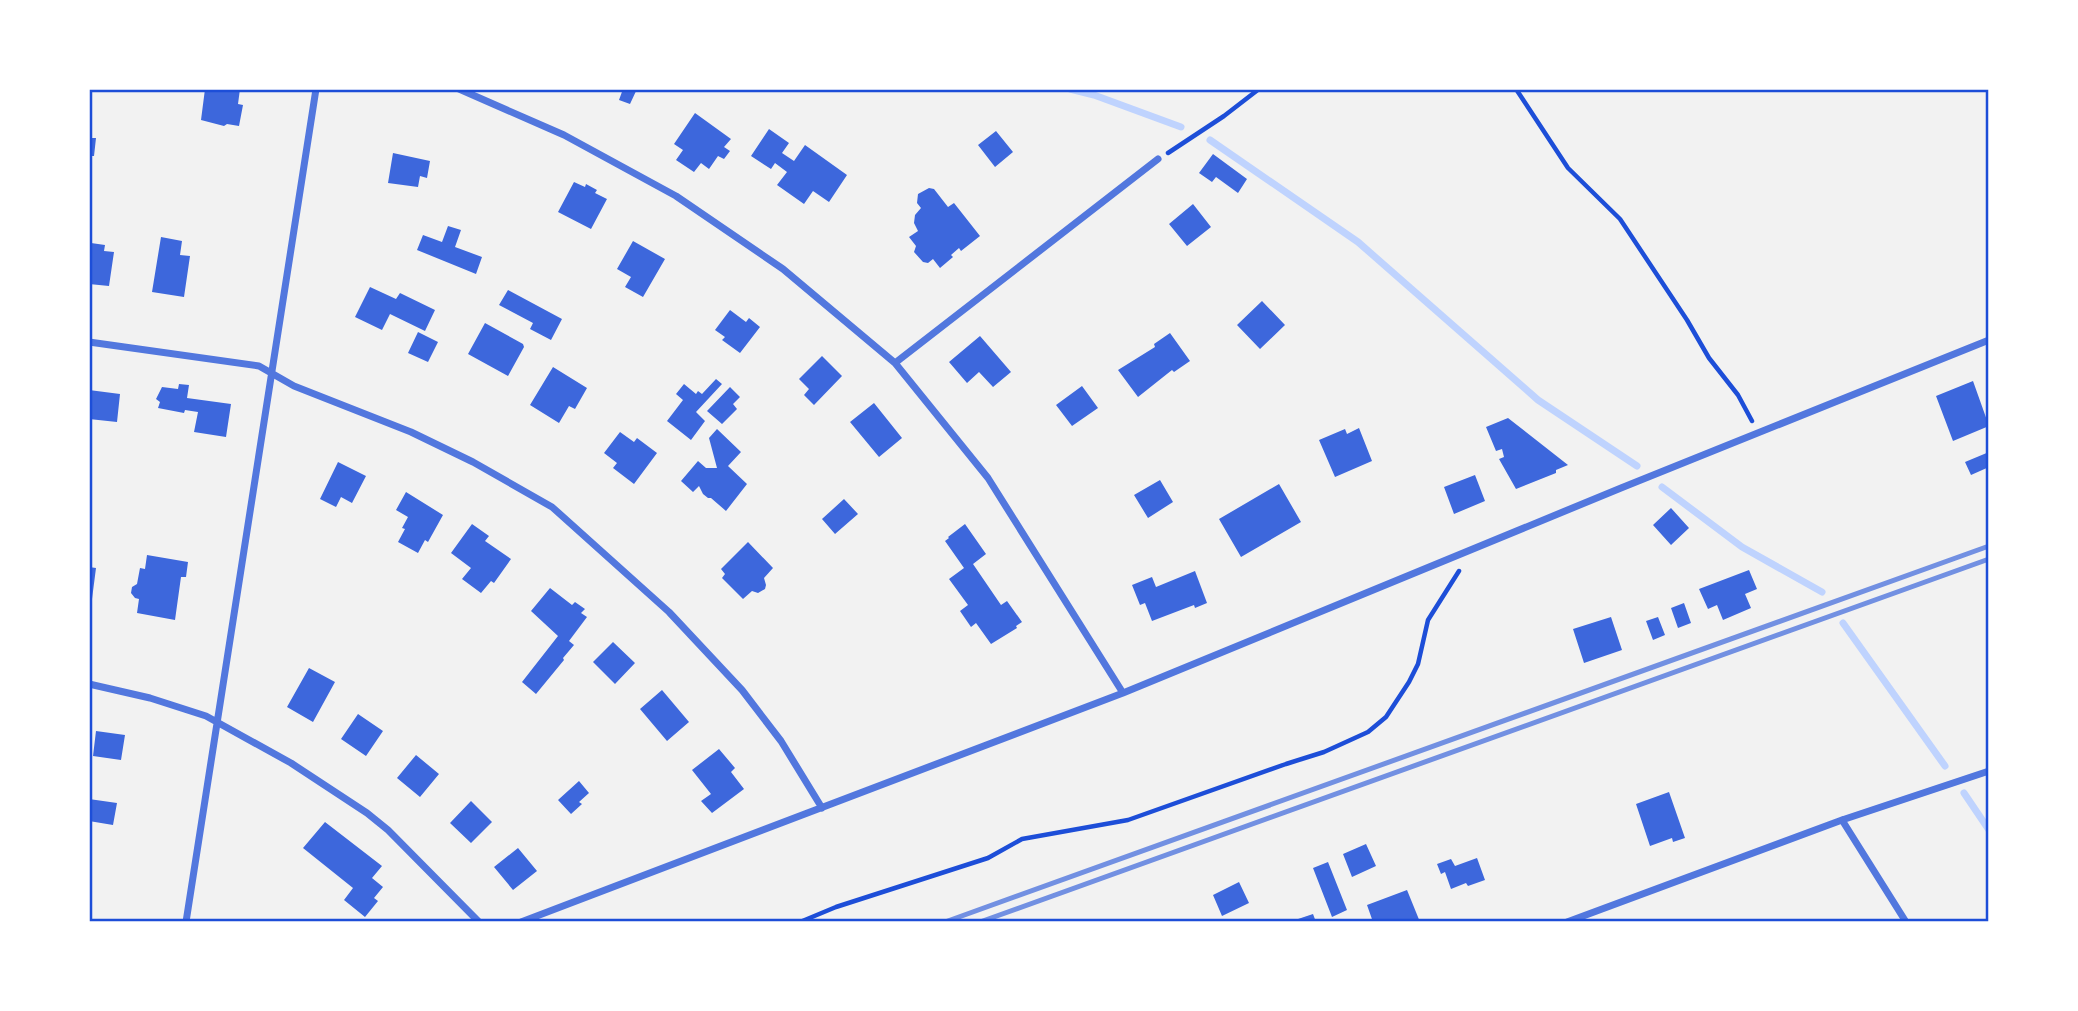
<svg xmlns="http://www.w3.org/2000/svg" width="2078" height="1011" viewBox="0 0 2078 1011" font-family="Raleway,sans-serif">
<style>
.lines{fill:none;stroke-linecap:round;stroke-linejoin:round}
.stream{stroke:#bfd3fe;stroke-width:7}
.building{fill:#3d67dc}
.path{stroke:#1d4ed8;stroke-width:4.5}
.minor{stroke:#5277de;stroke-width:7}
.rail{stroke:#7290e2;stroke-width:5}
.neatline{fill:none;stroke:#1d4ed8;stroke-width:2.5}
</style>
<rect width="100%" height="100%" fill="#f2f2f2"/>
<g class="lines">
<path class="stream" d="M 1070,89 L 1094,95 L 1181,127
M 1210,140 L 1358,242 L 1538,400 L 1637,466
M 1662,487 L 1742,547 L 1822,592
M 1843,623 L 1945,766
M 1964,793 L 1989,830"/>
</g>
<path class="building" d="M 205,89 L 240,89 L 238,104 L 243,105 L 239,126 L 227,124 L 224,126 L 201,120 Z
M 623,89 L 637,89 L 630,104 L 619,100 Z
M 695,113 L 731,139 L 724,147 L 730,151 L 724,159 L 718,156 L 709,169 L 701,163 L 694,172 L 676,160 L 683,150 L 674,144 Z
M 769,129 L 789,143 L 782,153 L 794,161 L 805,145 L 847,175 L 829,202 L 813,191 L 804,204 L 777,185 L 787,172 L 775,163 L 771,169 L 751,156 Z
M 996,131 L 1013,152 L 995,167 L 978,145 Z
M 89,138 L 96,138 L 94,156 L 89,156 Z
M 393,153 L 430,161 L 427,178 L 420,176 L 418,187 L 388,183 Z
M 1213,154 L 1247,179 L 1238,193 L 1216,177 L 1212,182 L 1199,173 Z
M 574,182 L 585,187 L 586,184 L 597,190 L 595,193 L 607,199 L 591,229 L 558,212 Z
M 929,188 L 934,189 L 948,207 L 954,203 L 980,236 L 961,251 L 959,248 L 951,255 L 953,257 L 940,268 L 933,259 L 928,263 L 923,262 L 914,252 L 916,246 L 909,237 L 918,231 L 914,223 L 915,215 L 921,208 L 917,203 L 918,194 Z
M 1193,204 L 1211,227 L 1187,246 L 1169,224 Z
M 448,226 L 461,230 L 455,247 L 482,257 L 476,274 L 417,250 L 423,235 L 442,242 Z
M 161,237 L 182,241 L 180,255 L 190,256 L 184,297 L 152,292 Z
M 633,241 L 665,259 L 643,297 L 625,287 L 631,277 L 617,269 Z
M 91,243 L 105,245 L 104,251 L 114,252 L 109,286 L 89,284 Z
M 370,287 L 396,299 L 400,293 L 435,310 L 425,331 L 390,314 L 382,330 L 355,317 Z
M 508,290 L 562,319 L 551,340 L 530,329 L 533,323 L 499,305 Z
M 1262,301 L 1285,325 L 1260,349 L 1237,325 Z
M 730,310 L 746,322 L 749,318 L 760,327 L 740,353 L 722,340 L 725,337 L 715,330 Z
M 485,323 L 523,344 L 524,347 L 508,376 L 468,354 Z
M 418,332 L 438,342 L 428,362 L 408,353 Z
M 1170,333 L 1190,361 L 1174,372 L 1172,370 L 1138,397 L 1118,370 L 1155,347 L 1154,344 Z
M 980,336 L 1011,372 L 993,387 L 979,372 L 967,383 L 949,362 Z
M 822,356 L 842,376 L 814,405 L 804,395 L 809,389 L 799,379 Z
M 553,367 L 587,388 L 575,409 L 569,406 L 559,423 L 530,405 Z
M 716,379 L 722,384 L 696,412 L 705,421 L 691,440 L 667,421 L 683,400 L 676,394 L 684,384 L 696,394 L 698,391 L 702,394 Z
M 1973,381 L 1989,426 L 1953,441 L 1936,396 Z
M 179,384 L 189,385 L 187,398 L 231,404 L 226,437 L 194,432 L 198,412 L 185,410 L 184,413 L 158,408 L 160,402 L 156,399 L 162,387 L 178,389 Z
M 1082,386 L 1098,408 L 1072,426 L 1056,405 Z
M 730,387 L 740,397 L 733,404 L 737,409 L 722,424 L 707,411 Z
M 89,390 L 120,394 L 117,422 L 89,419 Z
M 874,403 L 902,438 L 879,457 L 850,422 Z
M 1508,418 L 1568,465 L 1556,470 L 1556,473 L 1516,489 L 1499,459 L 1504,457 L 1502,449 L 1496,451 L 1486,427 Z
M 1359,428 L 1372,461 L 1335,477 L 1319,440 L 1345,429 L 1347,434 Z
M 717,429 L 741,452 L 728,466 L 747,484 L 726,511 L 711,498 L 708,498 L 703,494 L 699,486 L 693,492 L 681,481 L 698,461 L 706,468 L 717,468 L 709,438 Z
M 620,432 L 634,442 L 637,438 L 657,453 L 634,484 L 613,468 L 617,463 L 604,453 Z
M 1989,452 L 1989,467 L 1971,475 L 1965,462 Z
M 338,462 L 366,476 L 352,503 L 341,497 L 336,507 L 320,499 Z
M 1475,475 L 1485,501 L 1454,514 L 1444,487 Z
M 1160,480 L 1173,502 L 1148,518 L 1134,495 Z
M 1279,484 L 1301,522 L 1241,557 L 1219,519 Z
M 406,492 L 443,515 L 428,542 L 425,540 L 418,553 L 398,542 L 405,529 L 402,528 L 408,517 L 396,510 Z
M 844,499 L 858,514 L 835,534 L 822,519 Z
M 1671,508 L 1689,528 L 1671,545 L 1653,525 Z
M 472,524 L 489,536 L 485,541 L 511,559 L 494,583 L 491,581 L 481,593 L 462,579 L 471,568 L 451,553 Z
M 965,524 L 986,554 L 973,564 L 1001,605 L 1007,601 L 1022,622 L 1016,626 L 1017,628 L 991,644 L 976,623 L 971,627 L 960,611 L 968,605 L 949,579 L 964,568 L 945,541 L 949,538 L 948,537 Z
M 748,542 L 773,568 L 764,578 L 766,585 L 765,589 L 758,593 L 752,591 L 743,599 L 722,578 L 725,574 L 721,569 Z
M 147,555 L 188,562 L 186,577 L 181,577 L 175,620 L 137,613 L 139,599 L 135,598 L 131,593 L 132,587 L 137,584 L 140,568 L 145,569 Z
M 89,567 L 96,568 L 92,599 L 89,598 Z
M 1749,570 L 1757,589 L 1745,594 L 1751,608 L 1723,620 L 1717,605 L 1708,609 L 1699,589 Z
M 1195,571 L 1207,603 L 1195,608 L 1194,605 L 1152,621 L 1145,603 L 1140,605 L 1132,585 L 1152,577 L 1156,587 Z
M 550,588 L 572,605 L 575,602 L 585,609 L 581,613 L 587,617 L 569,641 L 574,645 L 563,658 L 564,660 L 536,694 L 522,682 L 558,636 L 531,611 Z
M 1684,603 L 1691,623 L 1678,628 L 1671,608 Z
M 1611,617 L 1622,650 L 1584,663 L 1573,629 Z
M 1658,617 L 1665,635 L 1653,640 L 1646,621 Z
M 613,642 L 635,663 L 615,684 L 593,662 Z
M 309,668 L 335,682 L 313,722 L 287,707 Z
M 662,690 L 689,722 L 667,741 L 640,709 Z
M 358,714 L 383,731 L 366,756 L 341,739 Z
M 96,731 L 125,735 L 121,760 L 93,756 Z
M 719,749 L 735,768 L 731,772 L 744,789 L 712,813 L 701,801 L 711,794 L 692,770 Z
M 416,755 L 439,774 L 420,797 L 397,778 Z
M 579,781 L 589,793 L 579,802 L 582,804 L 571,814 L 558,800 Z
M 1669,792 L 1685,838 L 1673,842 L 1672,838 L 1650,846 L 1636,804 Z
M 89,799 L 117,803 L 113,825 L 89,821 Z
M 471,801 L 492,822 L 471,843 L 450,823 Z
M 325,822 L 382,866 L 372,878 L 383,887 L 374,898 L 378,901 L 365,917 L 344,900 L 353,888 L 303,848 Z
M 1366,844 L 1376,866 L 1352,877 L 1343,854 Z
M 518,848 L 537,871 L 513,890 L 494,867 Z
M 1477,858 L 1485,880 L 1468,886 L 1466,883 L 1451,889 L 1445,872 L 1441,874 L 1437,864 L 1451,859 L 1455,866 Z
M 1328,862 L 1347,910 L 1332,917 L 1313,868 Z
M 1239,882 L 1249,903 L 1222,916 L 1213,895 Z
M 1407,890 L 1420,922 L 1385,922 L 1384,919 L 1373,922 L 1367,905 Z
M 1313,914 L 1316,922 L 1292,922 L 1292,921 Z"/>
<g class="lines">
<path class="path" d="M 1516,89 L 1568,168 L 1620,219 L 1687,320 L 1709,358 L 1738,395 L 1752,421
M 1168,153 L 1224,116 L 1259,89
M 800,922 L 836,907 L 988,858 L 1022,839 L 1128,820 L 1286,764 L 1324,752 L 1368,732 L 1386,717 L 1409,682 L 1418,664 L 1428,620 L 1459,571"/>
<path class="minor" d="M 459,89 L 564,135 L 676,196 L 783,269 L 895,363 L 988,478 L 1123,693
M 89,342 L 259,366 L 294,386 L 411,432 L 473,462 L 552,507 L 669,612 L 742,690 L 781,741 L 822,808
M 895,363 L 1158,159
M 89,684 L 150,698 L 206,716 L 291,763 L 367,813 L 388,830 L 479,922
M 1842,820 L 1906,922
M 186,922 L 316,89
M 521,922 L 1123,693 L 1621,488 L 1989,340
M 1567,922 L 1842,820 L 1989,771"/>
<path class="rail" d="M 945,922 L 1989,546
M 980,922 L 1989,559"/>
</g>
<rect width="2078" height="1011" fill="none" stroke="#ffffff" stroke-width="182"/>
<rect x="91" y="91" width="1896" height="829" class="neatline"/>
</svg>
